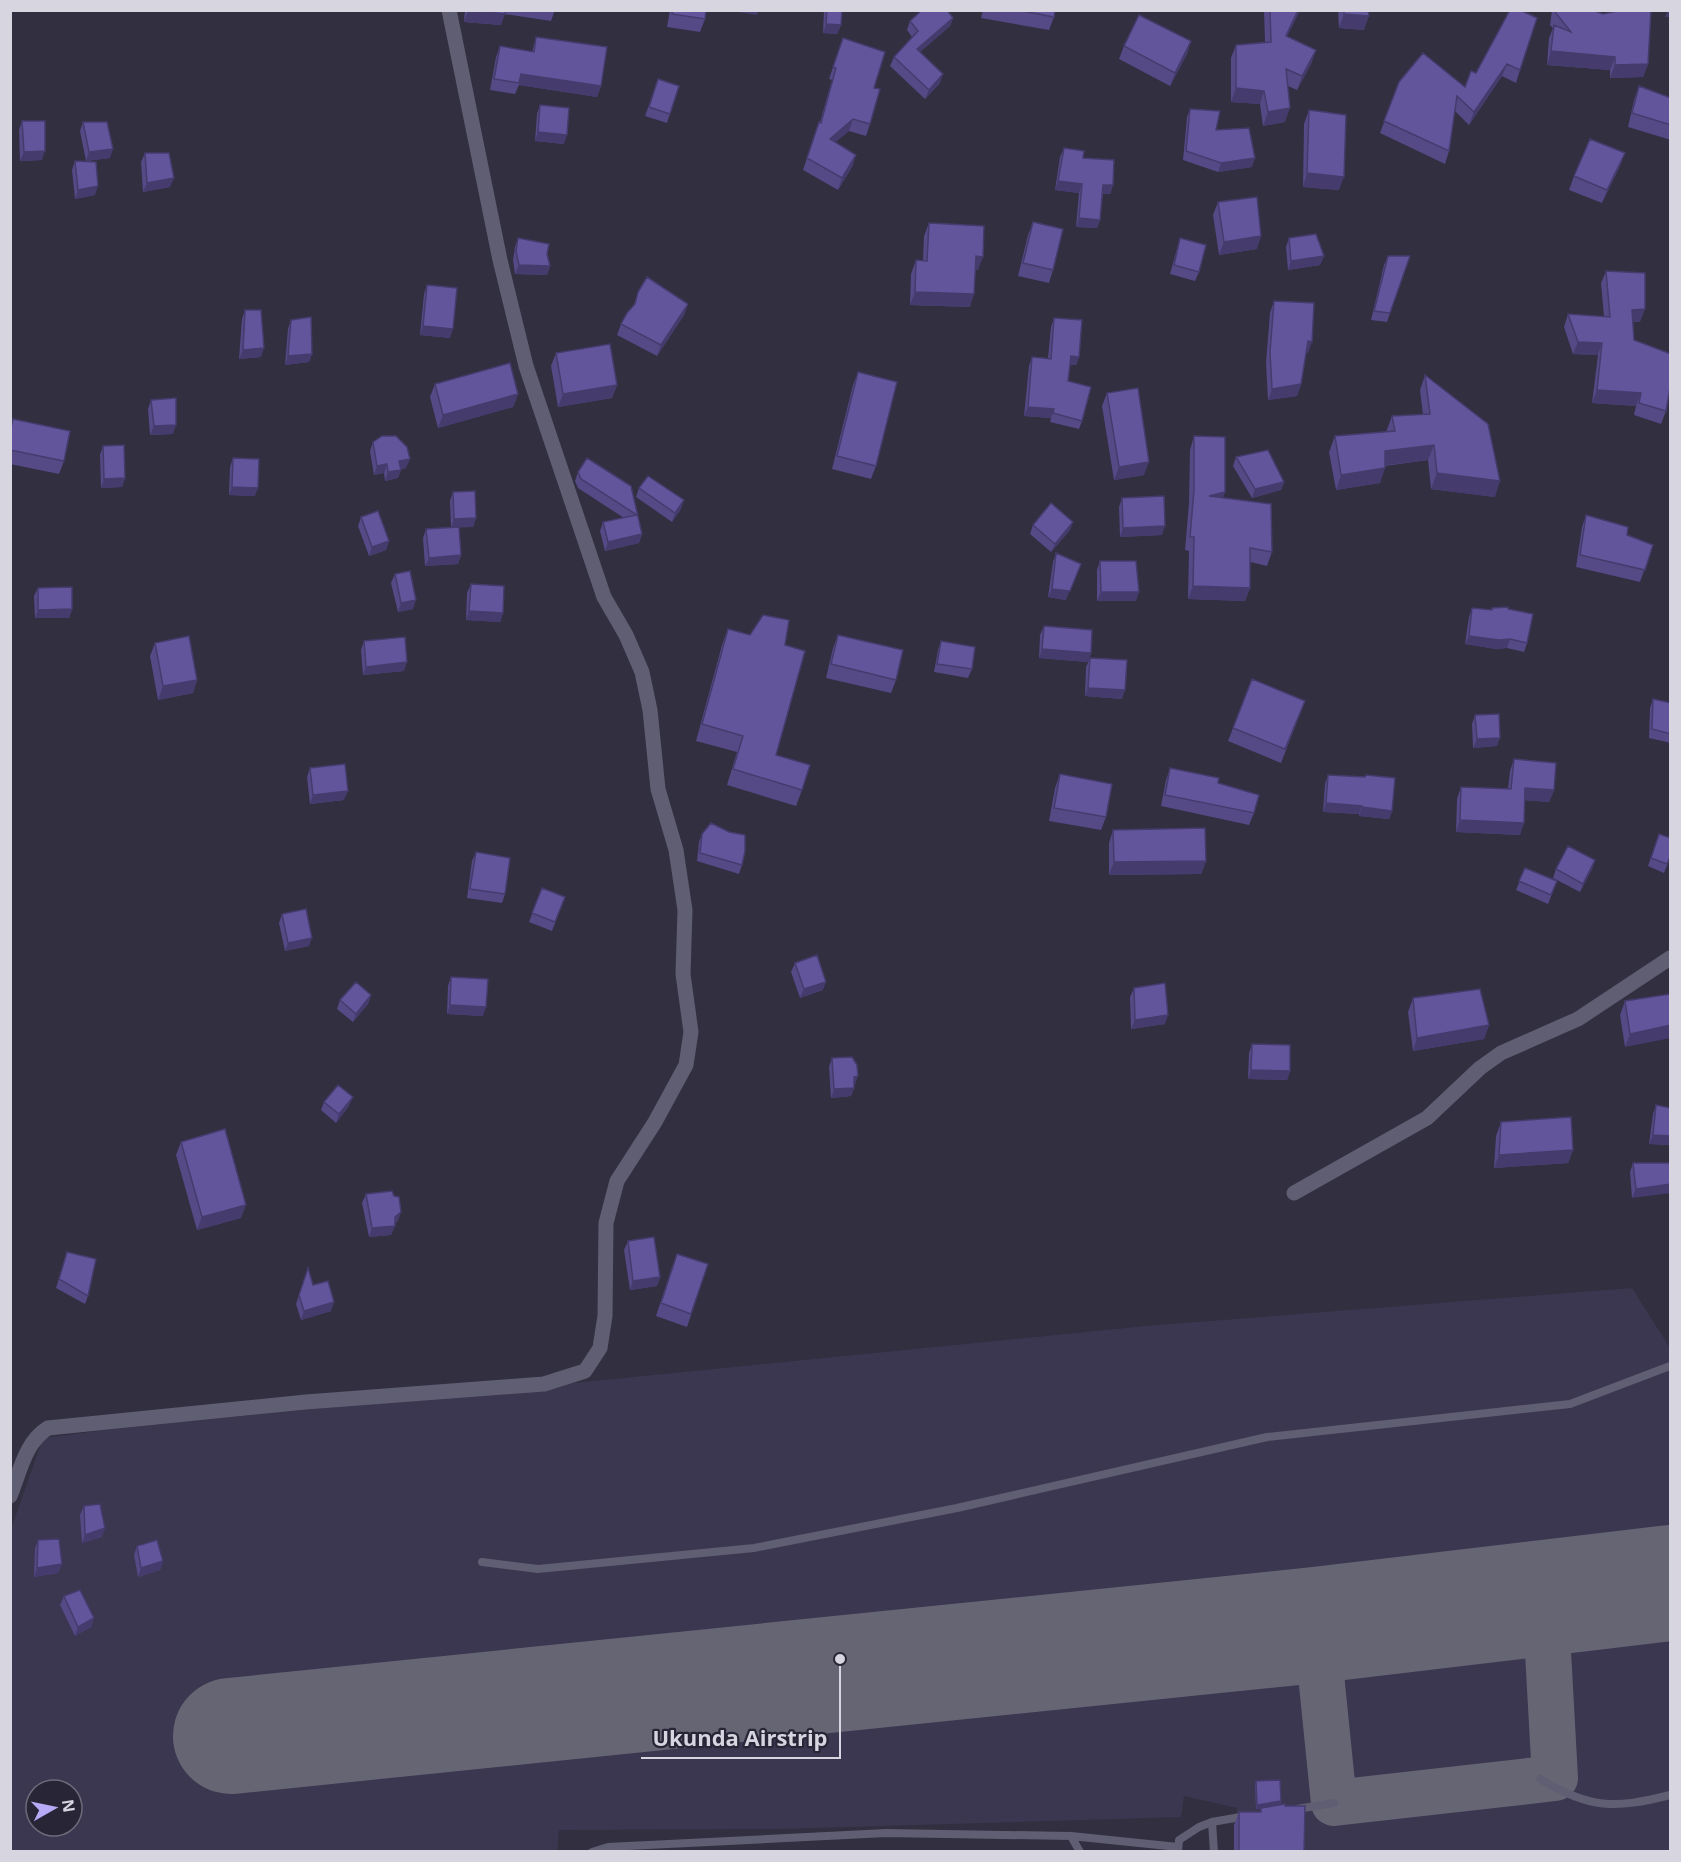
<svg xmlns="http://www.w3.org/2000/svg" width="1681" height="1862" viewBox="0 0 1681 1862" font-family="'Open Sans',sans-serif">
<style>
.built{fill:#3b3750;fill-rule:evenodd}
.lines{fill:none;stroke-linecap:round;stroke-linejoin:round}
.taxiway{stroke:#666574;stroke-width:46}
.runway{stroke:#666574;stroke-width:116}
.service{stroke:#605e72;stroke-width:8}
.minor{stroke:#605e72;stroke-width:15}
.wall{fill:#554986}
.shaded-wall{fill:#453c6d}
.building{fill:#63559c;stroke:#453c6d;stroke-width:1.5}
.leader{fill:none;stroke:#d6d5e0;stroke-width:2}
.callout-dot{fill:#d6d5e0;stroke:#272536;stroke-width:2}
.callout-label{font-size:22px;text-anchor:middle;font-weight:bold;fill:#d6d5e0;stroke:#272536;stroke-width:4.5;stroke-linejoin:round;paint-order:stroke}
</style>
<rect width="100%" height="100%" fill="#312f40"/>
<path class="built" d="M 1632,1288 L 1670,1348 L 1670,1851 L 1234,1851 L 1237,1808 L 1184,1796 L 1181,1817 L 780,1829 L 559,1830 L 557,1852 L 11,1852 L 11,1529 L 43,1438 L 123,1428 L 1146,1326 ZM 36,1790 L 72,1790 L 72,1826 L 36,1826 Z"/>
<g class="lines">
<path class="taxiway" d="M 1316,1625 L 1334,1803 L 1555,1778 L 1545,1598"/>
<path class="runway" d="M 231,1736 L 1316,1625 L 1670,1583"/>
<path class="service" d="M 482,1562 L 538,1569 L 754,1548 L 957,1508 L 1267,1437 L 1570,1404 L 1670,1366
M 1540,1779 C 1590,1809 1615,1809 1670,1795
M 1297,1809 L 1334,1803
M 1212,1822 L 1246,1816
M 1071,1836 L 1080,1852
M 592,1852 L 608,1847 L 886,1833 L 1071,1836 L 1178,1847
M 1178,1852 L 1179,1840 L 1199,1827 L 1212,1822 L 1214,1852"/>
<path class="minor" d="M 1294,1193 L 1427,1118 L 1480,1068 L 1501,1053 L 1578,1019 L 1670,958
M 10,1496 C 20,1472 25,1442 48,1428 L 306,1402 L 544,1384 L 585,1371 L 600,1348 L 605,1316 L 606,1223 L 617,1181 L 655,1122 L 686,1065 L 691,1032 L 683,974 L 685,910 L 676,850 L 658,789 L 650,710 L 642,672 L 626,635 L 604,597 L 526,366 L 500,260 L 449,10"/>
</g>
<path class="wall" d="M 465,10 L 555,10 L 551,21 L 504,14 L 501,25 L 464,22 Z
M 670,10 L 706,10 L 705,19 L 700,32 L 667,27 Z
M 824,10 L 842,10 L 841,25 L 837,34 L 823,33 Z
M 983,10 L 1055,10 L 1054,17 L 1049,30 L 981,18 Z
M 1264,10 L 1300,10 L 1287,36 L 1316,50 L 1311,64 L 1297,90 L 1288,86 L 1285,122 L 1263,126 L 1260,104 L 1231,102 L 1231,58 L 1236,45 L 1265,42 Z
M 1338,10 L 1368,10 L 1364,30 L 1339,28 Z
M 1510,10 L 1520,70 L 1516,83 L 1502,76 L 1469,125 L 1455,111 L 1449,151 L 1445,164 L 1380,133 L 1399,82 L 1465,87 L 1476,73 Z
M 1552,10 L 1592,10 L 1648,64 L 1643,77 L 1610,78 L 1610,70 L 1547,65 L 1549,38 L 1553,28 L 1550,25 Z
M 953,18 L 950,26 L 920,52 L 940,83 L 925,99 L 890,66 L 894,57 L 912,37 L 907,30 L 910,21 Z
M 536,37 L 601,86 L 597,97 L 519,85 L 515,94 L 490,90 L 496,57 L 500,46 L 532,52 Z
M 843,38 L 874,88 L 870,124 L 866,136 L 849,131 L 835,142 L 856,155 L 852,167 L 838,190 L 803,170 L 815,134 L 820,122 L 832,80 L 829,79 Z
M 1191,41 L 1187,54 L 1170,86 L 1119,59 L 1124,46 Z
M 658,79 L 679,86 L 667,123 L 645,116 Z
M 1639,86 L 1671,98 L 1671,140 L 1628,127 L 1634,100 Z
M 540,105 L 564,144 L 535,141 L 537,114 Z
M 1190,109 L 1216,130 L 1252,167 L 1218,172 L 1183,160 L 1187,117 Z
M 1309,110 L 1339,190 L 1303,187 L 1304,124 Z
M 22,121 L 42,160 L 20,161 L 19,130 Z
M 83,122 L 110,158 L 86,161 L 80,131 Z
M 1064,148 L 1083,158 L 1113,185 L 1110,194 L 1103,194 L 1100,220 L 1097,228 L 1076,227 L 1079,193 L 1055,190 L 1060,157 Z
M 145,153 L 170,187 L 143,192 L 141,162 Z
M 1625,153 L 1620,166 L 1602,203 L 1569,190 L 1574,176 Z
M 75,161 L 95,195 L 75,199 L 72,170 Z
M 1218,202 L 1257,249 L 1219,255 L 1213,215 Z
M 1033,222 L 1053,270 L 1049,283 L 1018,276 L 1028,235 Z
M 929,223 L 978,270 L 975,270 L 970,307 L 910,305 L 911,274 L 916,260 L 923,261 L 924,236 Z
M 518,238 L 547,254 L 550,266 L 547,275 L 515,274 L 513,260 L 515,247 Z
M 1180,238 L 1199,272 L 1195,281 L 1170,274 Z
M 1289,238 L 1324,256 L 1320,265 L 1288,270 L 1286,247 Z
M 1388,256 L 1410,256 L 1387,322 L 1371,320 L 1384,265 Z
M 1606,271 L 1640,322 L 1633,322 L 1634,340 L 1666,411 L 1661,424 L 1634,415 L 1636,406 L 1592,403 L 1598,355 L 1573,354 L 1564,327 L 1568,314 L 1604,317 L 1601,283 Z
M 427,285 L 450,338 L 420,335 L 424,294 Z
M 638,292 L 688,304 L 684,315 L 657,356 L 617,335 L 621,324 L 633,307 Z
M 1274,301 L 1308,353 L 1306,353 L 1301,384 L 1297,396 L 1268,400 L 1266,363 L 1270,313 Z
M 245,310 L 261,357 L 239,359 L 242,319 Z
M 1054,318 L 1079,357 L 1076,365 L 1070,365 L 1068,381 L 1082,421 L 1079,429 L 1050,422 L 1051,418 L 1024,416 L 1029,366 L 1032,357 L 1048,358 L 1051,327 Z
M 291,320 L 312,354 L 309,362 L 285,365 L 288,329 Z
M 556,353 L 617,385 L 612,398 L 558,407 L 551,366 Z
M 858,372 L 876,466 L 871,479 L 832,469 L 853,385 Z
M 1425,375 L 1495,497 L 1431,489 L 1428,460 L 1385,466 L 1380,483 L 1336,490 L 1329,452 L 1335,436 L 1386,432 L 1392,416 L 1423,415 L 1420,390 Z
M 435,384 L 518,394 L 513,407 L 438,428 L 430,397 Z
M 1107,393 L 1144,475 L 1114,480 L 1102,406 Z
M 151,400 L 173,434 L 150,435 L 148,409 Z
M 13,419 L 64,461 L 59,474 L 10,464 L 10,426 Z
M 1194,436 L 1225,492 L 1222,498 L 1272,552 L 1267,566 L 1250,562 L 1250,588 L 1245,601 L 1188,599 L 1189,551 L 1185,550 L 1189,503 L 1190,450 Z
M 373,442 L 406,468 L 401,469 L 398,478 L 385,481 L 384,473 L 374,475 L 370,451 Z
M 103,446 L 125,478 L 122,487 L 101,488 L 100,455 Z
M 1236,457 L 1284,482 L 1281,490 L 1252,498 L 1233,466 Z
M 233,458 L 255,496 L 229,495 L 230,467 Z
M 578,472 L 631,486 L 642,534 L 639,543 L 605,551 L 600,531 L 603,522 L 624,518 L 578,488 L 575,481 Z
M 639,488 L 681,509 L 672,522 L 636,497 Z
M 453,492 L 476,518 L 473,527 L 459,527 L 461,555 L 458,564 L 425,566 L 423,538 L 426,529 L 451,527 L 450,501 Z
M 1122,498 L 1162,535 L 1120,537 L 1119,507 Z
M 1586,515 L 1627,535 L 1653,545 L 1640,582 L 1576,567 L 1582,527 Z
M 361,517 L 389,541 L 386,550 L 369,556 L 358,526 Z
M 1033,525 L 1070,530 L 1051,552 L 1030,534 Z
M 1056,553 L 1066,600 L 1048,597 L 1053,562 Z
M 1100,561 L 1136,601 L 1097,601 L 1097,570 Z
M 395,574 L 413,609 L 398,612 L 391,583 Z
M 471,584 L 503,613 L 500,622 L 466,620 L 467,593 Z
M 38,588 L 72,609 L 69,618 L 35,618 L 34,596 Z
M 1472,608 L 1492,610 L 1492,608 L 1508,609 L 1527,643 L 1524,652 L 1507,648 L 1496,649 L 1465,644 L 1469,617 Z
M 1044,626 L 1091,653 L 1088,662 L 1039,658 L 1040,635 Z
M 728,629 L 785,645 L 776,755 L 802,790 L 796,806 L 727,785 L 737,752 L 696,741 L 722,645 Z
M 838,635 L 896,680 L 891,693 L 826,678 L 833,648 Z
M 364,641 L 404,671 L 363,675 L 361,650 Z
M 941,641 L 972,669 L 968,678 L 934,672 L 938,650 Z
M 155,643 L 197,680 L 193,693 L 158,700 L 150,656 Z
M 1090,658 L 1122,699 L 1085,696 L 1086,667 Z
M 1252,679 L 1305,701 L 1281,763 L 1228,741 Z
M 1653,699 L 1671,703 L 1671,743 L 1649,738 L 1650,708 Z
M 1475,715 L 1497,746 L 1473,748 L 1472,724 Z
M 1514,759 L 1554,790 L 1549,802 L 1525,800 L 1520,835 L 1456,832 L 1457,799 L 1461,787 L 1508,789 L 1510,771 Z
M 310,768 L 344,800 L 310,804 L 307,777 Z
M 1170,768 L 1218,783 L 1254,813 L 1249,825 L 1161,806 L 1166,780 Z
M 1060,774 L 1106,817 L 1101,830 L 1049,821 L 1055,788 Z
M 1328,775 L 1365,777 L 1366,775 L 1392,811 L 1389,819 L 1359,816 L 1359,814 L 1323,812 L 1325,784 Z
M 1113,830 L 1206,861 L 1201,874 L 1109,875 L 1109,843 Z
M 702,834 L 742,865 L 739,874 L 697,861 L 699,842 Z
M 1659,834 L 1671,855 L 1664,873 L 1648,866 Z
M 476,852 L 505,894 L 502,903 L 467,898 L 472,861 Z
M 1595,860 L 1592,869 L 1580,892 L 1553,878 L 1556,869 Z
M 1525,868 L 1557,881 L 1548,904 L 1516,890 Z
M 542,888 L 565,897 L 552,931 L 529,922 Z
M 282,914 L 309,946 L 285,951 L 279,923 Z
M 795,963 L 823,990 L 800,998 L 791,972 Z
M 451,977 L 483,1016 L 447,1014 L 448,986 Z
M 1134,988 L 1165,1024 L 1131,1029 L 1130,997 Z
M 1670,994 L 1625,1047 L 1620,1015 L 1625,1001 Z
M 371,995 L 368,1004 L 353,1022 L 337,1009 L 340,1000 Z
M 1413,998 L 1489,1025 L 1484,1039 L 1413,1051 L 1408,1012 Z
M 1252,1044 L 1290,1071 L 1287,1080 L 1248,1079 L 1249,1053 Z
M 832,1058 L 854,1085 L 854,1088 L 851,1096 L 831,1098 L 829,1067 Z
M 324,1102 L 349,1106 L 336,1123 L 321,1110 Z
M 1656,1105 L 1671,1108 L 1671,1145 L 1649,1144 L 1653,1114 Z
M 1501,1122 L 1573,1150 L 1568,1163 L 1494,1168 L 1496,1136 Z
M 181,1142 L 241,1218 L 197,1230 L 176,1155 Z
M 1633,1163 L 1671,1163 L 1632,1198 L 1630,1172 Z
M 366,1194 L 394,1196 L 398,1221 L 395,1223 L 391,1235 L 369,1237 L 362,1203 Z
M 628,1241 L 660,1277 L 657,1286 L 630,1290 L 624,1250 Z
M 67,1252 L 88,1296 L 85,1304 L 56,1288 Z
M 708,1264 L 687,1327 L 656,1316 L 672,1267 Z
M 305,1277 L 313,1285 L 331,1311 L 301,1320 L 296,1304 Z
M 84,1506 L 102,1537 L 82,1543 L 80,1515 Z
M 38,1540 L 62,1564 L 58,1573 L 34,1577 L 35,1549 Z
M 137,1546 L 163,1561 L 160,1570 L 138,1577 L 134,1555 Z
M 64,1596 L 94,1618 L 91,1627 L 75,1636 L 60,1605 Z
M 1256,1781 L 1281,1801 L 1280,1805 L 1285,1806 L 1304,1851 L 1234,1851 L 1234,1825 L 1239,1812 L 1260,1812 L 1261,1808 L 1256,1809 L 1255,1786 Z"/>
<path class="shaded-wall" d="M 727,10 L 758,10 L 757,15 Z
M 1298,10 L 1300,10 L 1281,49 L 1286,36 Z
M 1668,10 L 1671,10 L 1671,17 L 1665,17 Z
M 468,11 L 505,14 L 501,25 L 464,22 Z
M 1344,14 L 1369,16 L 1364,30 L 1339,28 Z
M 953,18 L 950,26 L 913,58 L 917,49 Z
M 826,24 L 841,25 L 837,34 L 823,33 Z
M 1191,41 L 1187,54 L 1170,86 L 1175,73 Z
M 1316,50 L 1311,64 L 1297,90 L 1302,76 Z
M 1551,51 L 1615,57 L 1610,70 L 1547,65 Z
M 1507,64 L 1502,76 L 1469,125 L 1474,112 Z
M 1648,64 L 1643,77 L 1610,78 L 1615,65 Z
M 521,74 L 601,86 L 597,97 L 519,85 Z
M 943,74 L 940,83 L 925,99 L 929,90 Z
M 1236,88 L 1264,91 L 1260,104 L 1231,102 Z
M 1290,108 L 1285,122 L 1263,126 L 1268,112 Z
M 853,119 L 849,131 L 825,151 L 830,139 Z
M 538,132 L 567,135 L 564,144 L 535,141 Z
M 113,149 L 110,158 L 86,161 L 89,152 Z
M 45,151 L 42,160 L 20,161 L 24,152 Z
M 1625,153 L 1620,166 L 1602,203 L 1607,190 Z
M 856,155 L 852,167 L 838,190 L 842,178 Z
M 1255,158 L 1252,167 L 1218,172 L 1221,163 Z
M 1307,173 L 1344,177 L 1339,190 L 1303,187 Z
M 174,178 L 170,187 L 143,192 L 147,183 Z
M 1058,181 L 1082,184 L 1079,193 L 1055,190 Z
M 1103,185 L 1113,185 L 1110,194 L 1100,194 Z
M 98,186 L 95,195 L 75,199 L 78,190 Z
M 1079,218 L 1100,220 L 1097,228 L 1076,227 Z
M 1261,236 L 1257,249 L 1219,255 L 1224,242 Z
M 976,256 L 983,257 L 978,270 L 971,270 Z
M 1324,256 L 1320,265 L 1288,270 L 1291,261 Z
M 519,265 L 550,266 L 547,275 L 515,274 Z
M 915,292 L 974,294 L 970,307 L 910,305 Z
M 688,304 L 684,315 L 657,356 L 661,345 Z
M 1645,309 L 1640,322 L 1628,322 L 1632,310 Z
M 423,326 L 453,329 L 450,338 L 420,335 Z
M 1308,341 L 1312,342 L 1308,353 L 1304,353 Z
M 1578,342 L 1602,343 L 1598,355 L 1573,354 Z
M 264,348 L 261,357 L 239,359 L 243,350 Z
M 312,354 L 309,362 L 285,365 L 288,356 Z
M 1071,356 L 1079,357 L 1076,365 L 1068,365 Z
M 1301,384 L 1297,396 L 1268,400 L 1272,389 Z
M 617,385 L 612,398 L 558,407 L 563,394 Z
M 1597,390 L 1641,393 L 1636,406 L 1592,403 Z
M 518,394 L 513,407 L 438,428 L 443,415 Z
M 1028,407 L 1054,409 L 1051,418 L 1024,416 Z
M 176,425 L 173,434 L 150,435 L 154,426 Z
M 1434,445 L 1428,460 L 1379,466 L 1385,451 Z
M 410,459 L 406,468 L 396,469 L 399,461 Z
M 1149,462 L 1144,475 L 1114,480 L 1119,467 Z
M 387,464 L 384,473 L 374,475 L 377,466 Z
M 1385,468 L 1380,483 L 1336,490 L 1341,475 Z
M 401,470 L 398,478 L 385,481 L 388,472 Z
M 1437,473 L 1500,481 L 1495,497 L 1431,489 Z
M 125,478 L 122,487 L 101,488 L 104,479 Z
M 1284,482 L 1281,490 L 1252,498 L 1255,489 Z
M 232,487 L 258,488 L 255,496 L 229,495 Z
M 1225,492 L 1220,506 L 1209,496 Z
M 684,500 L 681,509 L 672,522 L 675,513 Z
M 476,518 L 473,527 L 451,528 L 454,519 Z
M 1073,522 L 1070,530 L 1051,552 L 1055,544 Z
M 1165,526 L 1162,535 L 1120,537 L 1123,528 Z
M 642,534 L 639,543 L 605,551 L 608,542 Z
M 389,541 L 386,550 L 369,556 L 372,547 Z
M 461,555 L 458,564 L 425,566 L 429,558 Z
M 1081,564 L 1066,600 L 1048,597 L 1052,589 Z
M 1193,586 L 1250,588 L 1245,601 L 1188,599 Z
M 1101,592 L 1139,592 L 1136,601 L 1097,601 Z
M 416,600 L 413,609 L 398,612 L 401,603 Z
M 72,609 L 69,618 L 35,618 L 38,610 Z
M 469,611 L 503,613 L 500,622 L 466,620 Z
M 1469,636 L 1510,639 L 1507,648 L 1496,649 L 1465,644 Z
M 1042,649 L 1091,653 L 1088,662 L 1039,658 Z
M 407,662 L 404,671 L 363,675 L 366,667 Z
M 197,680 L 193,693 L 158,700 L 163,686 Z
M 1088,688 L 1125,690 L 1122,699 L 1085,696 Z
M 1500,738 L 1497,746 L 1473,748 L 1477,739 Z
M 1525,788 L 1554,790 L 1549,802 L 1521,800 Z
M 348,791 L 344,800 L 310,804 L 313,795 Z
M 1326,803 L 1362,806 L 1359,814 L 1323,812 Z
M 1362,807 L 1392,811 L 1389,819 L 1359,816 Z
M 1460,820 L 1524,823 L 1520,835 L 1456,832 Z
M 1595,860 L 1592,869 L 1580,892 L 1583,884 Z
M 1206,861 L 1201,874 L 1109,875 L 1114,862 Z
M 312,938 L 309,946 L 285,951 L 288,943 Z
M 826,982 L 823,990 L 800,998 L 804,989 Z
M 371,995 L 368,1004 L 353,1022 L 356,1014 Z
M 450,1005 L 486,1007 L 483,1016 L 447,1014 Z
M 1168,1015 L 1165,1024 L 1131,1029 L 1135,1020 Z
M 1489,1025 L 1484,1039 L 1413,1051 L 1417,1038 Z
M 1671,1025 L 1671,1038 L 1625,1047 L 1630,1034 Z
M 1251,1070 L 1290,1071 L 1287,1080 L 1248,1079 Z
M 858,1076 L 855,1085 L 854,1077 Z
M 854,1088 L 851,1096 L 831,1098 L 834,1089 Z
M 353,1097 L 349,1106 L 336,1123 L 339,1114 Z
M 1653,1135 L 1671,1136 L 1671,1145 L 1649,1144 Z
M 1573,1150 L 1568,1163 L 1494,1168 L 1499,1155 Z
M 1671,1184 L 1671,1193 L 1632,1198 L 1636,1189 Z
M 246,1205 L 241,1218 L 197,1230 L 202,1217 Z
M 401,1212 L 398,1221 L 391,1225 L 395,1217 Z
M 395,1226 L 391,1235 L 369,1237 L 372,1228 Z
M 660,1277 L 657,1286 L 630,1290 L 633,1281 Z
M 334,1302 L 331,1311 L 301,1320 L 304,1311 Z
M 105,1528 L 102,1537 L 82,1543 L 85,1535 Z
M 163,1561 L 160,1570 L 138,1577 L 141,1568 Z
M 62,1564 L 58,1573 L 34,1577 L 37,1568 Z
M 94,1618 L 91,1627 L 75,1636 L 78,1627 Z
M 1281,1801 L 1280,1805 L 1256,1809 L 1257,1805 Z"/>
<path class="building" d="M 468,10 L 505,10 L 505,14 Z
M 673,10 L 706,10 L 705,19 L 672,14 Z
M 827,10 L 842,10 L 841,25 L 826,24 Z
M 922,10 L 947,10 L 953,18 L 917,49 L 943,74 L 929,90 L 894,57 L 918,31 L 910,21 Z
M 1018,10 L 1055,10 L 1054,17 Z
M 1270,10 L 1298,10 L 1286,36 L 1316,50 L 1302,76 L 1286,69 L 1290,108 L 1268,112 L 1264,91 L 1236,88 L 1236,45 L 1271,42 Z
M 1344,10 L 1368,10 L 1369,16 L 1344,14 Z
M 1510,10 L 1520,10 L 1537,18 L 1520,70 L 1507,64 L 1474,112 L 1457,96 L 1449,151 L 1384,121 L 1399,82 L 1423,53 L 1465,87 L 1471,71 L 1476,73 Z
M 1555,10 L 1592,10 L 1603,14 L 1622,10 L 1651,10 L 1648,64 L 1615,65 L 1615,57 L 1551,51 L 1554,25 L 1571,32 L 1555,12 Z
M 1139,15 L 1191,41 L 1175,73 L 1124,46 Z
M 536,37 L 607,47 L 601,86 L 521,74 L 519,83 L 494,79 L 500,46 L 534,52 Z
M 843,38 L 885,52 L 874,88 L 880,89 L 870,124 L 853,119 L 830,139 L 856,155 L 842,178 L 807,158 L 819,122 L 821,123 L 836,68 L 833,67 Z
M 658,79 L 679,86 L 670,114 L 649,107 Z
M 1639,86 L 1671,98 L 1671,125 L 1632,113 Z
M 540,105 L 569,108 L 567,135 L 538,132 Z
M 1190,109 L 1220,111 L 1216,130 L 1249,128 L 1255,158 L 1221,163 L 1186,151 Z
M 1309,110 L 1346,115 L 1344,177 L 1307,173 Z
M 22,121 L 45,121 L 45,151 L 24,152 Z
M 83,122 L 107,122 L 113,149 L 89,152 Z
M 1590,139 L 1625,153 L 1607,190 L 1574,176 Z
M 1064,148 L 1084,151 L 1083,158 L 1114,160 L 1113,185 L 1103,185 L 1100,220 L 1079,218 L 1082,184 L 1058,181 Z
M 145,153 L 169,153 L 174,178 L 147,183 Z
M 75,161 L 96,162 L 98,186 L 78,190 Z
M 1257,197 L 1261,236 L 1224,242 L 1218,202 Z
M 1033,222 L 1063,229 L 1053,270 L 1023,263 Z
M 929,223 L 984,226 L 983,257 L 976,256 L 974,294 L 915,292 L 916,260 L 927,261 Z
M 1316,234 L 1324,256 L 1291,261 L 1289,238 Z
M 518,238 L 549,244 L 547,254 L 550,266 L 519,265 L 516,251 Z
M 1180,238 L 1206,245 L 1199,272 L 1174,265 Z
M 1388,256 L 1410,256 L 1390,313 L 1374,311 Z
M 1606,271 L 1645,273 L 1645,309 L 1632,310 L 1634,340 L 1671,354 L 1671,382 L 1666,411 L 1639,403 L 1641,393 L 1597,390 L 1602,343 L 1578,342 L 1568,314 L 1610,317 Z
M 647,277 L 688,304 L 661,345 L 621,324 L 627,313 L 635,304 L 638,292 Z
M 427,285 L 457,288 L 453,329 L 423,326 Z
M 1274,301 L 1314,303 L 1312,342 L 1308,341 L 1301,384 L 1272,389 L 1270,352 Z
M 245,310 L 261,310 L 264,348 L 243,350 Z
M 311,317 L 312,354 L 288,356 L 291,320 Z
M 1054,318 L 1082,320 L 1079,357 L 1071,356 L 1068,381 L 1091,387 L 1082,421 L 1053,413 L 1054,409 L 1028,407 L 1032,357 L 1051,359 Z
M 610,344 L 617,385 L 563,394 L 556,353 Z
M 510,363 L 518,394 L 443,415 L 435,384 Z
M 858,372 L 897,382 L 876,466 L 837,456 Z
M 1425,375 L 1488,424 L 1500,481 L 1437,473 L 1434,445 L 1385,451 L 1385,468 L 1341,475 L 1335,436 L 1395,431 L 1392,416 L 1430,414 Z
M 1138,388 L 1149,462 L 1119,467 L 1107,393 Z
M 176,398 L 176,425 L 154,426 L 151,400 Z
M 13,419 L 70,431 L 64,461 L 10,450 L 10,432 Z
M 382,436 L 396,436 L 407,447 L 410,459 L 399,461 L 401,470 L 388,472 L 387,464 L 377,466 L 373,442 Z
M 1194,436 L 1225,437 L 1225,492 L 1209,496 L 1271,504 L 1272,552 L 1250,548 L 1250,588 L 1193,586 L 1194,537 L 1190,537 L 1194,490 Z
M 124,445 L 125,478 L 104,479 L 103,446 Z
M 1268,450 L 1284,482 L 1255,489 L 1236,457 Z
M 233,458 L 259,459 L 258,488 L 232,487 Z
M 587,458 L 631,486 L 642,534 L 608,542 L 603,522 L 637,515 L 581,479 L 578,472 Z
M 648,476 L 684,500 L 675,513 L 639,488 Z
M 475,491 L 476,518 L 454,519 L 453,492 Z
M 1164,496 L 1165,526 L 1123,528 L 1122,498 Z
M 1051,503 L 1073,522 L 1055,544 L 1033,525 Z
M 378,511 L 389,541 L 372,547 L 361,517 Z
M 1586,515 L 1628,527 L 1627,535 L 1653,545 L 1645,570 L 1580,555 Z
M 459,527 L 461,555 L 429,558 L 426,529 Z
M 1056,553 L 1081,564 L 1070,591 L 1052,589 Z
M 1100,561 L 1136,561 L 1139,592 L 1101,592 Z
M 410,571 L 416,600 L 401,603 L 395,574 Z
M 471,584 L 504,586 L 503,613 L 469,611 Z
M 72,587 L 72,609 L 38,610 L 38,588 Z
M 1508,607 L 1508,609 L 1533,614 L 1527,643 L 1510,639 L 1499,640 L 1469,636 L 1472,608 L 1492,610 L 1492,608 Z
M 763,615 L 789,620 L 785,645 L 805,651 L 776,755 L 810,765 L 802,790 L 733,769 L 743,736 L 702,724 L 728,629 L 750,635 Z
M 1044,626 L 1092,630 L 1091,653 L 1042,649 Z
M 838,635 L 903,650 L 896,680 L 831,664 Z
M 189,636 L 197,680 L 163,686 L 155,643 Z
M 405,637 L 407,662 L 366,667 L 364,641 Z
M 941,641 L 975,647 L 972,669 L 937,664 Z
M 1090,658 L 1127,660 L 1125,690 L 1088,688 Z
M 1252,679 L 1305,701 L 1285,749 L 1233,728 Z
M 1653,699 L 1671,703 L 1671,734 L 1652,729 Z
M 1499,714 L 1500,738 L 1477,739 L 1475,715 Z
M 1514,759 L 1556,763 L 1554,790 L 1525,788 L 1524,823 L 1460,820 L 1461,787 L 1511,789 Z
M 345,764 L 348,791 L 313,795 L 310,768 Z
M 1170,768 L 1219,778 L 1218,783 L 1259,795 L 1254,813 L 1165,795 Z
M 1060,774 L 1112,784 L 1106,817 L 1054,808 Z
M 1328,775 L 1365,777 L 1366,775 L 1395,778 L 1392,811 L 1362,807 L 1362,806 L 1326,803 Z
M 711,823 L 729,832 L 745,835 L 745,851 L 742,865 L 700,853 L 702,834 Z
M 1205,828 L 1206,861 L 1114,862 L 1113,830 Z
M 1659,834 L 1671,838 L 1671,855 L 1667,864 L 1651,858 Z
M 1568,846 L 1595,860 L 1583,884 L 1556,869 Z
M 476,852 L 510,858 L 505,894 L 470,889 Z
M 1525,868 L 1557,881 L 1551,895 L 1519,881 Z
M 542,888 L 565,897 L 555,922 L 532,913 Z
M 306,909 L 312,938 L 288,943 L 282,914 Z
M 817,955 L 826,982 L 804,989 L 795,963 Z
M 451,977 L 488,979 L 486,1007 L 450,1005 Z
M 356,982 L 371,995 L 356,1014 L 340,1000 Z
M 1165,983 L 1168,1015 L 1135,1020 L 1134,988 Z
M 1480,989 L 1489,1025 L 1417,1038 L 1413,998 Z
M 1670,994 L 1671,1025 L 1630,1034 L 1625,1001 Z
M 1252,1044 L 1290,1045 L 1290,1071 L 1251,1070 Z
M 852,1057 L 857,1065 L 858,1076 L 854,1077 L 854,1088 L 834,1089 L 832,1058 Z
M 338,1085 L 353,1097 L 339,1114 L 324,1102 Z
M 1656,1105 L 1671,1108 L 1671,1136 L 1653,1135 Z
M 1571,1117 L 1573,1150 L 1499,1155 L 1501,1122 Z
M 225,1129 L 246,1205 L 202,1217 L 181,1142 Z
M 1633,1163 L 1671,1163 L 1671,1184 L 1636,1189 Z
M 392,1191 L 394,1196 L 399,1197 L 401,1212 L 395,1217 L 395,1226 L 372,1228 L 366,1194 Z
M 654,1237 L 660,1277 L 633,1281 L 628,1241 Z
M 67,1252 L 96,1259 L 88,1296 L 59,1279 Z
M 677,1254 L 708,1264 L 691,1314 L 661,1303 Z
M 308,1268 L 313,1285 L 328,1281 L 334,1302 L 304,1311 L 299,1295 Z
M 100,1504 L 105,1528 L 85,1535 L 84,1506 Z
M 59,1539 L 62,1564 L 37,1568 L 38,1540 Z
M 157,1540 L 163,1561 L 141,1568 L 137,1546 Z
M 80,1590 L 94,1618 L 78,1627 L 64,1596 Z
M 1280,1780 L 1281,1801 L 1257,1805 L 1256,1781 Z
M 1285,1804 L 1285,1806 L 1305,1806 L 1304,1851 L 1239,1851 L 1239,1812 L 1261,1812 L 1261,1808 Z"/>
<path class="leader" d="M840 1659L840 1758H641"/>
<circle class="callout-dot" cx="840" cy="1659" r="6"/>
<g class="callout-label">
<text x="740" y="1746">Ukunda Airstrip</text>
</g>
<rect width="1681" height="1862" fill="none" stroke="#d6d5e0" stroke-width="24"/>
<g transform="translate(54 1808) rotate(81)"><circle r="28" fill="#272536" stroke="#6d6b7a" stroke-width="1.5"/>
<path d="M0-4.5L10 22L0 15L-10 22Z" fill="#b7abf8"/>
<text y="-9" font-size="16" font-weight="bold" text-anchor="middle" fill="#d6d5e0">N</text>
</g>
</svg>
